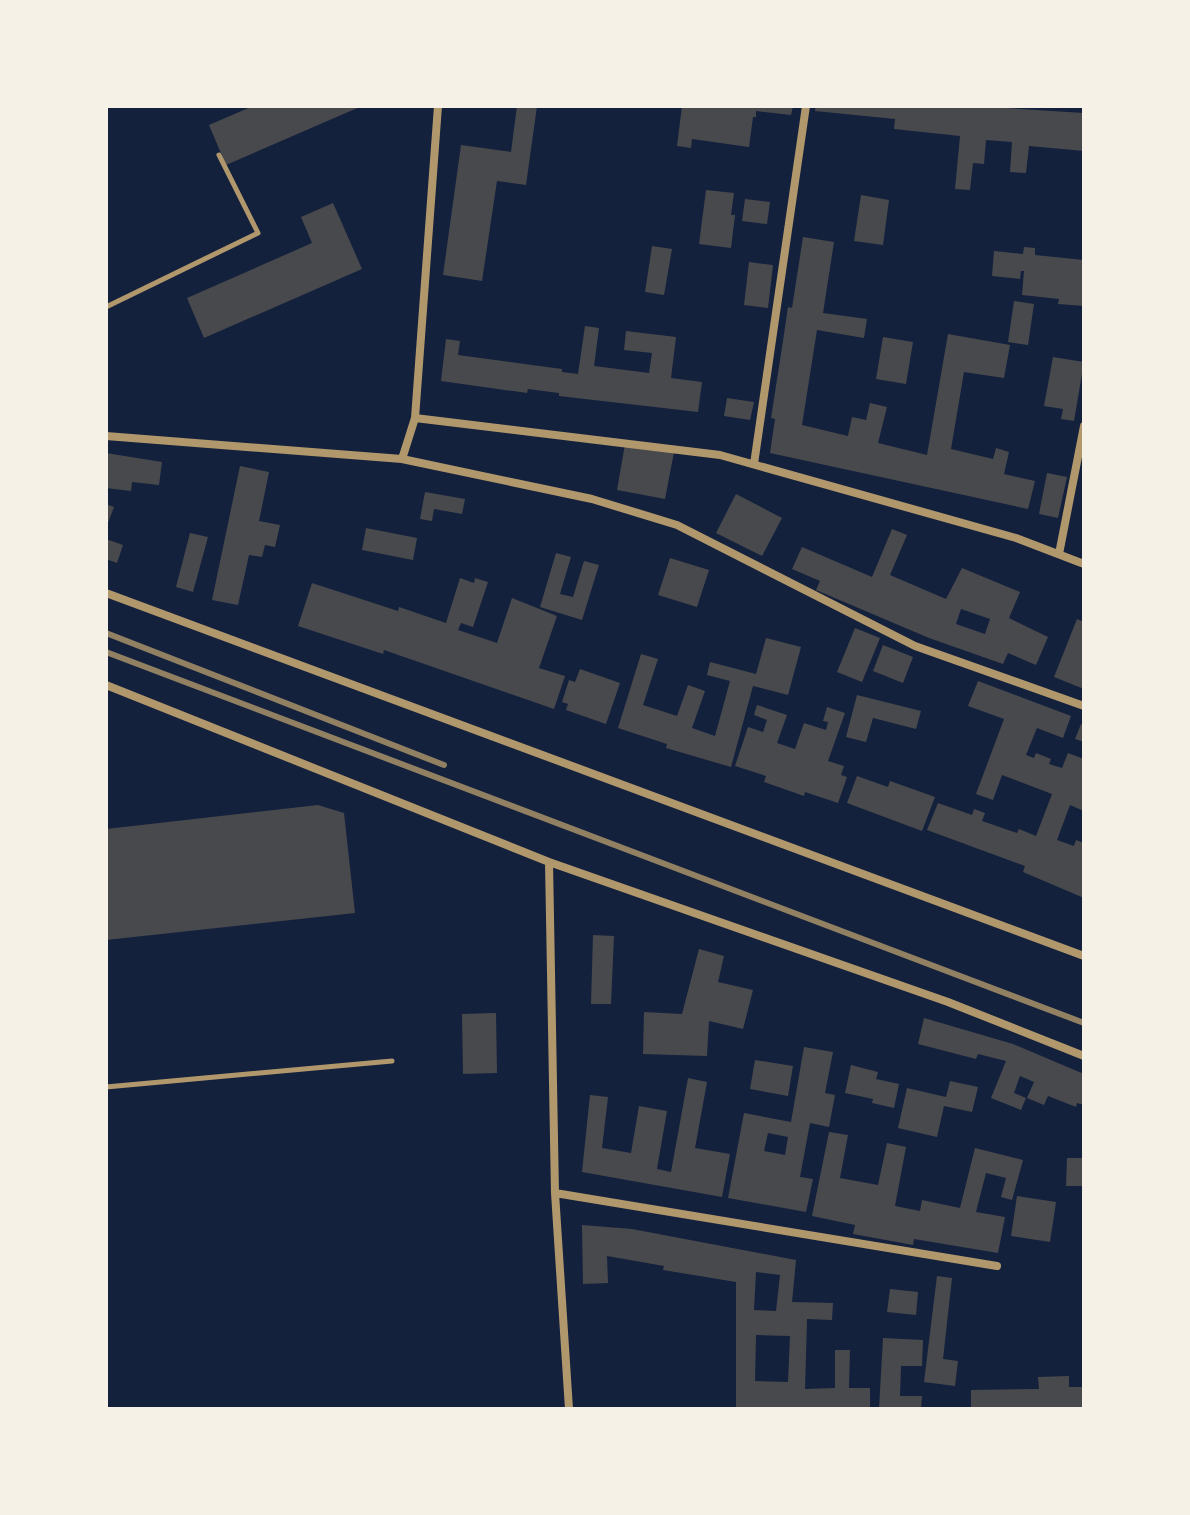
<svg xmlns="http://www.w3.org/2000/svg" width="1190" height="1515" viewBox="0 0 1190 1515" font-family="Mulish,sans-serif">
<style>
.building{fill:#48494c;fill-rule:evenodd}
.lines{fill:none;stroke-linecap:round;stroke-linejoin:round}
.service{stroke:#b1986c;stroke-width:5}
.minor{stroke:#b1986c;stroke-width:8}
.rail{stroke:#918062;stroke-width:6}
</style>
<rect width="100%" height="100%" fill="#14213d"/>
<path class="building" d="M 253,106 L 362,106 L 226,165 L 209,125 Z
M 517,106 L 537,106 L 526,185 L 497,181 L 482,281 L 443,275 L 461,145 L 511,152 Z
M 682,106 L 793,106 L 791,115 L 756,111 L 756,117 L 753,117 L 749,147 L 692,139 L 691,148 L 677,146 Z
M 816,106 L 975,106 L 1084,113 L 1084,151 L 1029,146 L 1026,173 L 1010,172 L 1012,142 L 986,140 L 984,164 L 973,163 L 970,190 L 955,189 L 960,136 L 894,129 L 895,119 L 815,111 Z
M 706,190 L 734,193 L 731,215 L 735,215 L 731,248 L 699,244 Z
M 861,195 L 889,200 L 883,245 L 854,241 Z
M 745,199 L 770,202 L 767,224 L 742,221 Z
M 333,203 L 362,269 L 204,338 L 187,298 L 312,243 L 301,217 Z
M 803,237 L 834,242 L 823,313 L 867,319 L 864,338 L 817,330 L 802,425 L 848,436 L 852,417 L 866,420 L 870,403 L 887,407 L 878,443 L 927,455 L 948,334 L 1010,345 L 1004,378 L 964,372 L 951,449 L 993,459 L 996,448 L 1009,452 L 1004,474 L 1035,481 L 1028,509 L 770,453 L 775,419 L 771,418 L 783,341 L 788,307 L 792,308 Z
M 652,246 L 672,249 L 664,295 L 645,292 Z
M 1024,247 L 1035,248 L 1035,255 L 1084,260 L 1084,306 L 1058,304 L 1059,299 L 1022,295 L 1024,271 L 1021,271 L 1020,279 L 992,276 L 994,251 L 1023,254 Z
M 749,262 L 773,265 L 768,308 L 744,305 Z
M 1014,301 L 1034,304 L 1028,345 L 1008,342 Z
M 585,326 L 599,328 L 594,366 L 649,373 L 652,353 L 624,350 L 626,331 L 676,337 L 671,378 L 702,382 L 698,412 L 559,396 L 559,393 L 528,389 L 527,393 L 441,381 L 446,339 L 460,341 L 458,355 L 562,369 L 562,372 L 578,374 Z
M 883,337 L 913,342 L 906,384 L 876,379 Z
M 1053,357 L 1084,362 L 1074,421 L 1061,419 L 1063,409 L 1044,406 Z
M 727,398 L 754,402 L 750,420 L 724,416 Z
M 625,444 L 674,452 L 665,499 L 617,490 Z
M 106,453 L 162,462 L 159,485 L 132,482 L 131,491 L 106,488 Z
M 240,466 L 269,472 L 259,521 L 280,525 L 275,547 L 265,545 L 262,557 L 249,555 L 238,605 L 212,600 Z
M 1047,473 L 1067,477 L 1058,518 L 1039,514 Z
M 425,492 L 465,499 L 462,514 L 434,509 L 432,521 L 420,519 Z
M 736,494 L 782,518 L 762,556 L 716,533 Z
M 106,504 L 114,507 L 106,528 Z
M 366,528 L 417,538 L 413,560 L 362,550 Z
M 892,529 L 907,535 L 890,575 L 946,599 L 962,568 L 1020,592 L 1009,618 L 1048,637 L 1036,665 L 1008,653 L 1003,664 L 929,638 L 816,590 L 820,581 L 792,569 L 802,547 L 872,577 ZM 961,609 L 990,619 L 985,634 L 956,624 Z
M 190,533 L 208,537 L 193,592 L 176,587 Z
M 106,539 L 123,545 L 117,563 L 106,559 Z
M 556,553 L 571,557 L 560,594 L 573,597 L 584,561 L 599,565 L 582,620 L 540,607 Z
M 670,558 L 709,570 L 697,607 L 658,595 Z
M 460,578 L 474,583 L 475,578 L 488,582 L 473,627 L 461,623 L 458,630 L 497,643 L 512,598 L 557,616 L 539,668 L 565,676 L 554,709 L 384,650 L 383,654 L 298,626 L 312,583 L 398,611 L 399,607 L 446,623 Z
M 1077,619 L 1084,622 L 1084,689 L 1054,677 Z
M 855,628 L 880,638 L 862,682 L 837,672 Z
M 766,638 L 801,647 L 788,695 L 753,686 L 731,767 L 666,748 L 667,744 L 618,728 L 641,654 L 658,659 L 643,705 L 677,716 L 688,685 L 705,691 L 692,728 L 715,736 L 730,681 L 707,675 L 710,662 L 756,674 Z
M 883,645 L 913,657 L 903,683 L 873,671 Z
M 580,669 L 620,683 L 606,724 L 566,710 L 568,704 L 562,702 L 569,680 L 575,682 Z
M 978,681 L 1071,716 L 1063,738 L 1037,728 L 1026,755 L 1034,758 L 1036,753 L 1051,759 L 1049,764 L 1062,768 L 1068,753 L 1084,759 L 1084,811 L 1070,805 L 1057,840 L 1074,846 L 1076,840 L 1084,843 L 1084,898 L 1023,872 L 1025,866 L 927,830 L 938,803 L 972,815 L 974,809 L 985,813 L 982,821 L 1017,833 L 1019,829 L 1036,836 L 1052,794 L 1002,775 L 993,800 L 976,794 L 1004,719 L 968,706 Z
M 857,695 L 921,711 L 916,729 L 873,718 L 866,742 L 846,737 Z
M 757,705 L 787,715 L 777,743 L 795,749 L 804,723 L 826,730 L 828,722 L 823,721 L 827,707 L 845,713 L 828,761 L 844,766 L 841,775 L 847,777 L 838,803 L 805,792 L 804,796 L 764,782 L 766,776 L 735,766 L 748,727 L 763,732 L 767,720 L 754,715 Z
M 1081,724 L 1084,725 L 1084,742 L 1075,739 Z
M 857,776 L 888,787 L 890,781 L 935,797 L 922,831 L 847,803 Z
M 318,805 L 344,813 L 355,913 L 106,940 L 106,829 Z
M 593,935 L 614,936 L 611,1004 L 591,1004 Z
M 699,949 L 724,956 L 718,982 L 753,990 L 743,1029 L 709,1021 L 707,1056 L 643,1054 L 644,1012 L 682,1014 Z
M 496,1013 L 497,1073 L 463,1074 L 462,1014 Z
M 924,1018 L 1013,1044 L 1084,1074 L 1084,1105 L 1077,1103 L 1076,1107 L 1048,1096 L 1044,1105 L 1027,1098 L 1034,1082 L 1020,1076 L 1014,1093 L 1026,1098 L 1021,1110 L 991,1098 L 1006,1061 L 978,1054 L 976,1059 L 918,1044 Z
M 804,1047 L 833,1052 L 825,1093 L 835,1095 L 829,1127 L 810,1123 L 800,1177 L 813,1179 L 806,1212 L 728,1198 L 744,1113 L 791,1122 ZM 768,1133 L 788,1137 L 785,1155 L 764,1151 Z
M 755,1060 L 793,1066 L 788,1096 L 750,1089 Z
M 851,1065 L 878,1072 L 876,1079 L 899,1084 L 894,1108 L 872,1103 L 873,1099 L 845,1093 Z
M 688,1078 L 707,1082 L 695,1148 L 730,1154 L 722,1197 L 582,1172 L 590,1095 L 608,1097 L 602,1148 L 631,1153 L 639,1106 L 667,1111 L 657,1169 L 671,1172 Z
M 950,1081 L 978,1087 L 972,1112 L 944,1106 L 937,1137 L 898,1128 L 907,1088 L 946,1097 Z
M 829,1132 L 848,1135 L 840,1178 L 878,1185 L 887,1143 L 906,1147 L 895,1206 L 920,1211 L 922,1200 L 960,1208 L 975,1148 L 1023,1160 L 1012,1200 L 1001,1197 L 1006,1178 L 986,1173 L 976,1212 L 1005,1217 L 998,1253 L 914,1239 L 913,1245 L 853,1234 L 855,1225 L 812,1216 Z
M 1067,1158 L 1084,1158 L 1084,1186 L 1066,1186 Z
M 1017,1196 L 1056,1202 L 1050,1242 L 1011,1236 Z
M 582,1225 L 632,1229 L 796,1260 L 792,1302 L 833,1303 L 832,1320 L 807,1319 L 805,1389 L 835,1388 L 835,1350 L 850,1350 L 849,1388 L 870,1388 L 870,1409 L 736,1409 L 736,1282 L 663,1270 L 664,1266 L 607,1256 L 608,1283 L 583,1284 ZM 756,1272 L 780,1275 L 776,1311 L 754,1310 ZM 756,1335 L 790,1336 L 788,1382 L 755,1381 Z
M 937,1276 L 952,1278 L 943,1359 L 958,1361 L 955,1386 L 924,1382 Z
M 890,1289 L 918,1292 L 916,1315 L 887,1312 Z
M 883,1338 L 923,1340 L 922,1366 L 901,1366 L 900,1396 L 922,1396 L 921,1409 L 879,1409 Z
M 1069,1376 L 1069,1387 L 1084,1387 L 1084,1409 L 971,1409 L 971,1390 L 1039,1389 L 1038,1377 Z"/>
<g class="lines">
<path class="service" d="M 106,307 L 258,233 L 219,155
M 106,1087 L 392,1061"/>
<path class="minor" d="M 415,418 L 720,455 L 1016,538 L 1084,564
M 106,436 L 402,459 L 592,499 L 677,525 L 915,646 L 1084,706
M 402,459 L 415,418 L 438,106
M 754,464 L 806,106
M 1059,554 L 1084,426
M 106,593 L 1084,956
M 106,685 L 549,862 L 948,1002 L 1084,1056
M 549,862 L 555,1193 L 569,1409
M 555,1193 L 997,1266"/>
<path class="rail" d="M 106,633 L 444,765
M 106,652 L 1084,1023"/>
</g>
<rect width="1190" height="1515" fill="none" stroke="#f6f1e7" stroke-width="216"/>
</svg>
